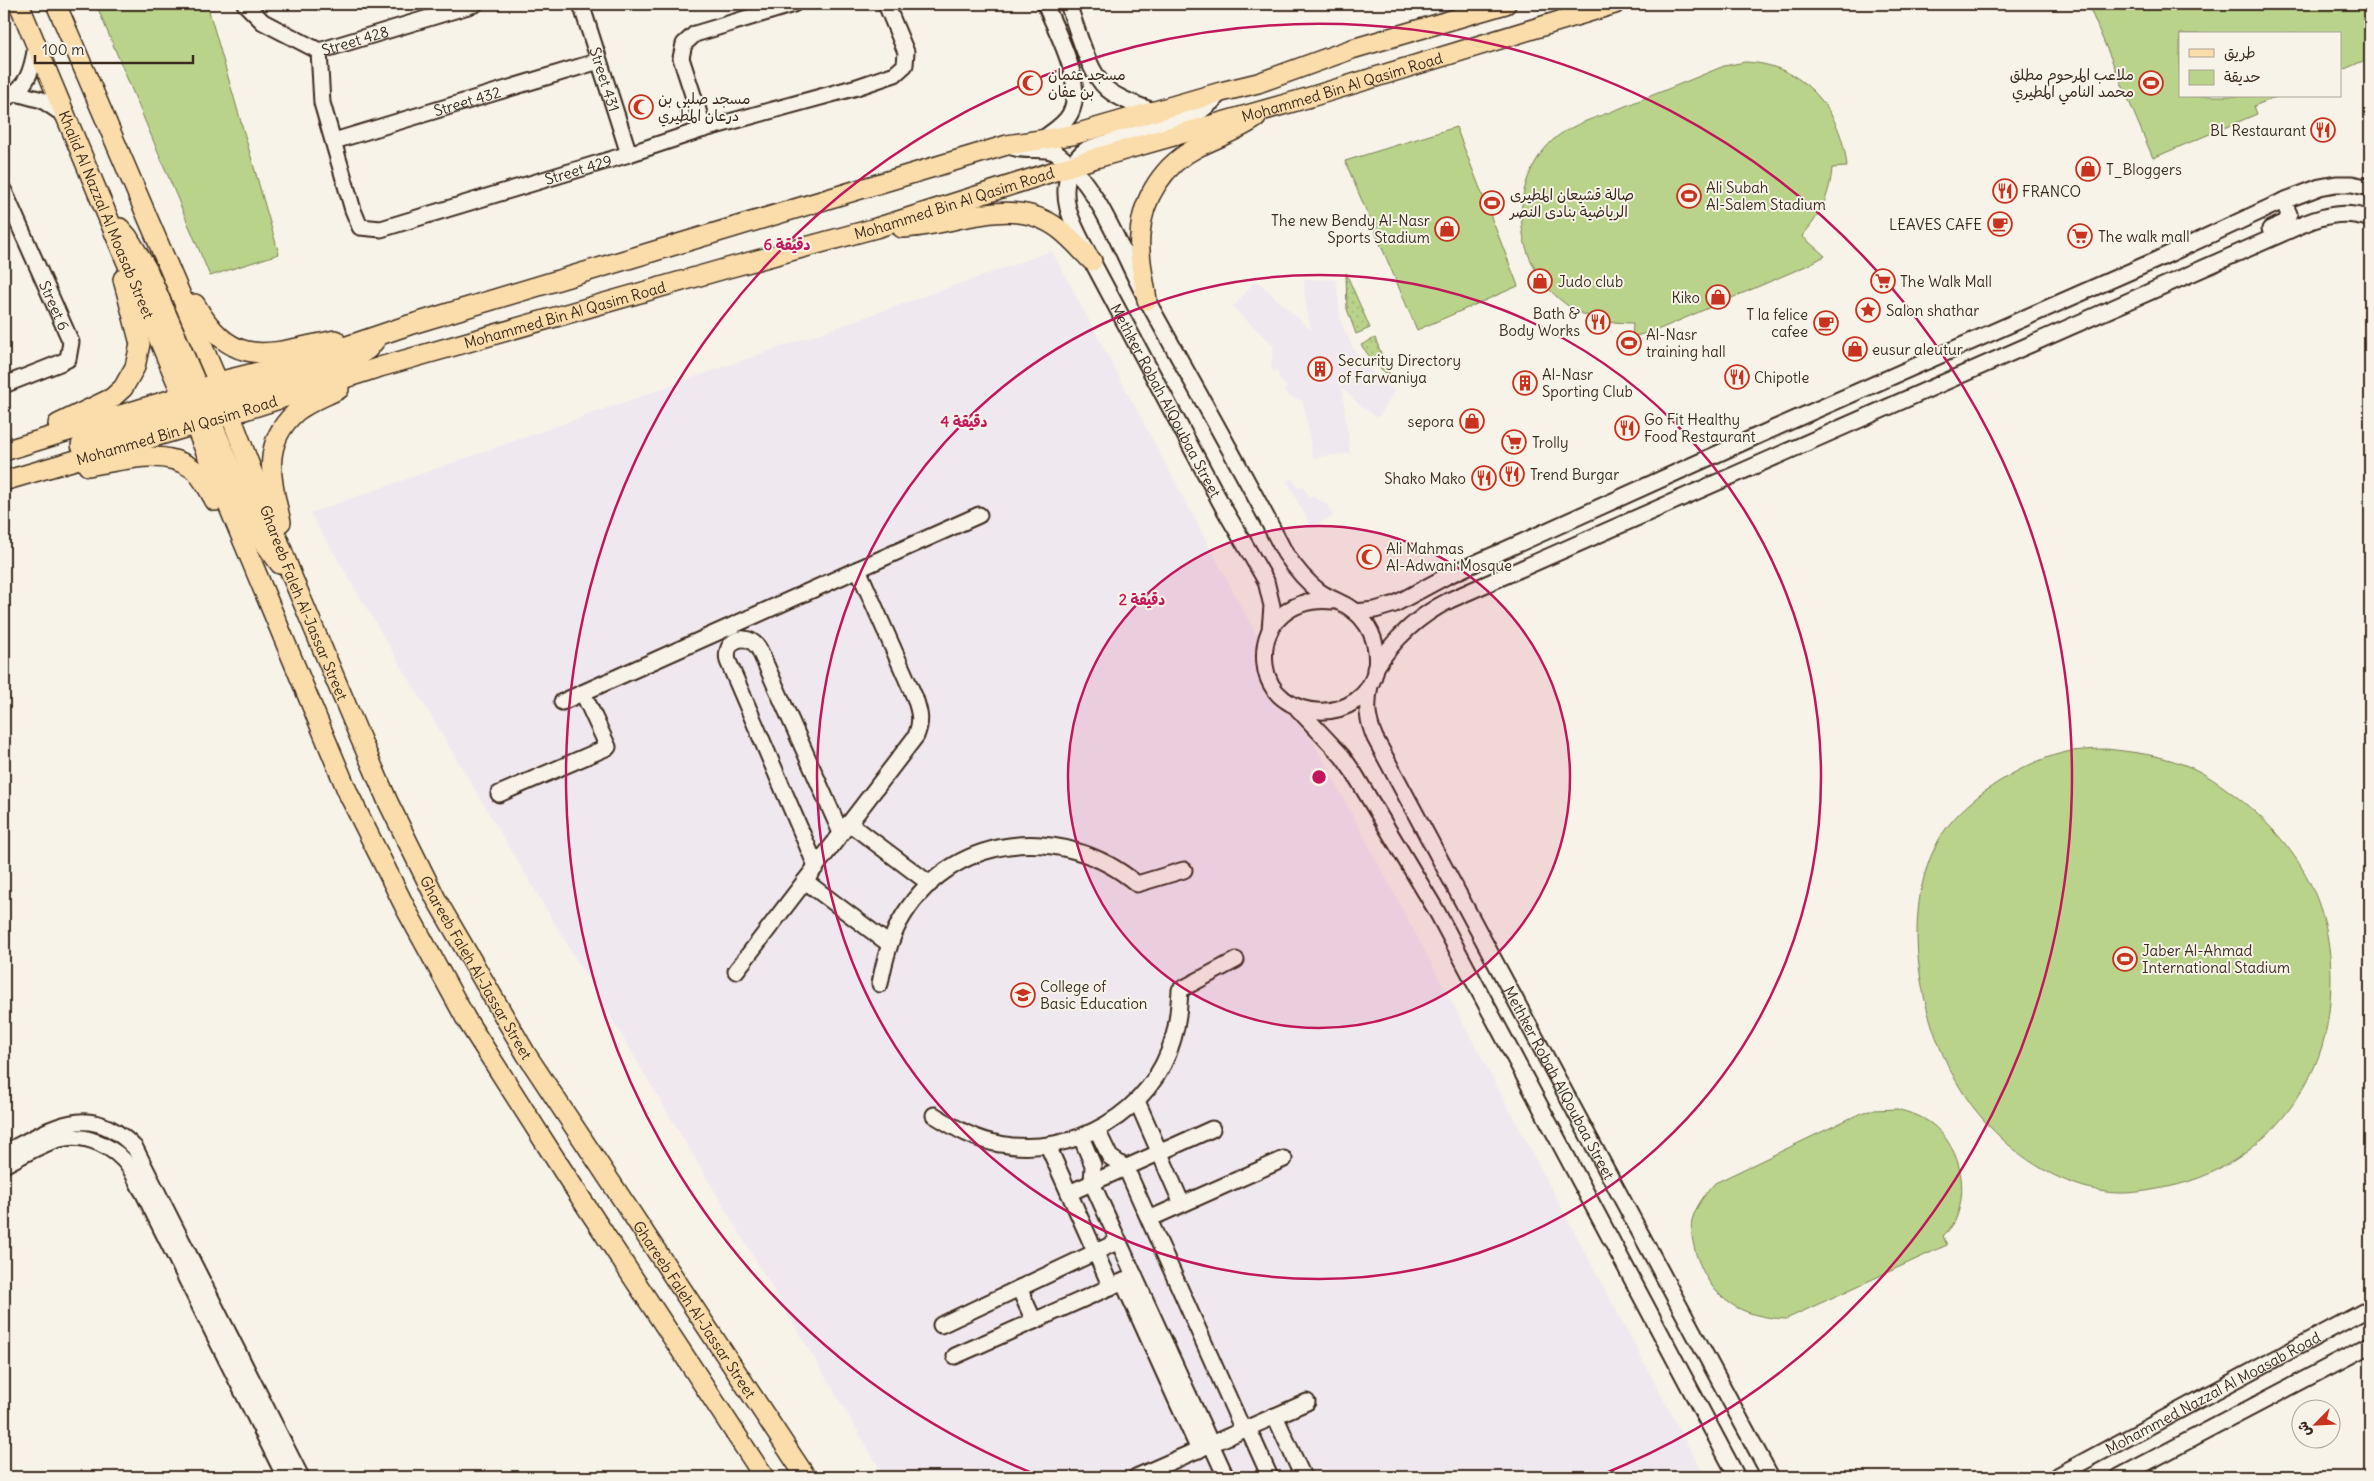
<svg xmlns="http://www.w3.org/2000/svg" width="2374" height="1481" viewBox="0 0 2374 1481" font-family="Delius,'Playpen Sans Arabic',sans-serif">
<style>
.built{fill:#f0e8ef}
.grass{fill:url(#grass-dots);stroke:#7a7e54}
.park{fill:#b9d38a;stroke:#7a7e54}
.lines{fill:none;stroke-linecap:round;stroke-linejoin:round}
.minor-casing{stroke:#3b2a1e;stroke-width:19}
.major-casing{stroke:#3b2a1e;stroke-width:22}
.minor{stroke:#f7f3e8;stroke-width:15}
.major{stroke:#faddab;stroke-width:19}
.ring{fill:none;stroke:#c2185b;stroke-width:2.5}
.labels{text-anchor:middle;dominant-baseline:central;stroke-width:4;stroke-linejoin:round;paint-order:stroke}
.street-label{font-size:15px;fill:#3b2a1e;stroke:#f7f3e8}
.poi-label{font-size:15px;fill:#3b2a1e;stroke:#f7f3e8;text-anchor:start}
.centre{fill:#c2185b;stroke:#f7f3e8;stroke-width:2.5}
.ring-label{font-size:15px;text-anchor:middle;font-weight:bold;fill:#c2185b;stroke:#f7f3e8;stroke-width:4;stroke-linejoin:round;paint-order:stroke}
</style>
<defs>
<pattern id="grass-dots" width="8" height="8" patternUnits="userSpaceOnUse" patternTransform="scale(1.25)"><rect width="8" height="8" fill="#b9d38a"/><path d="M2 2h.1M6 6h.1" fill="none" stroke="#a0b577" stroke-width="1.8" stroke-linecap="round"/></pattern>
</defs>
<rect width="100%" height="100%" fill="#f7f3e8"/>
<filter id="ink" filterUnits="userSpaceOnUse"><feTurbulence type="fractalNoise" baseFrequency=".02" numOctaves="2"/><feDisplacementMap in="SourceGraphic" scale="10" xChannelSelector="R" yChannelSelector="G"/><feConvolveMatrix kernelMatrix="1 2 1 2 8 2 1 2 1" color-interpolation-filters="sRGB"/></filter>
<g filter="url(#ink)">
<path class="built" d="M 1052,251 L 1705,1477 L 885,1477 L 310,513 Z
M 1304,279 L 1336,280 L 1341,322 L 1353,348 L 1375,376 L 1395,391 L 1378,418 L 1362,407 L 1342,388 L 1350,453 L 1313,458 L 1303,401 L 1291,397 L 1283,391 L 1287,388 L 1280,379 L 1277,370 L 1272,372 L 1271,365 L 1274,347 L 1233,307 L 1256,280 L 1311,330 L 1305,300 Z
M 1292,478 L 1298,488 L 1303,486 L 1309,497 L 1313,496 L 1329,506 L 1333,516 L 1311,527 L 1287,481 Z"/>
<path class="grass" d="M 1346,273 L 1370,328 L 1356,334 L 1347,309 Z
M 1375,338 L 1390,376 L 1376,365 L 1361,345 Z"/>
<path class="park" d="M 96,4 L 207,4 L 279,254 L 210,276 Z
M 2088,4 L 2370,4 L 2370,58 L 2340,71 L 2340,34 L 2180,34 L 2180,96 L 2278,96 L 2254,106 L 2257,114 L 2153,158 Z
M 1745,62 C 1804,64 1842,111 1847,167 L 1832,168 C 1830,195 1820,216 1802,236 L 1825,256 L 1806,266 L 1655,331 L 1632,337 L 1633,323 C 1613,323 1593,320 1575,310 C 1515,276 1502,188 1553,140 C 1571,124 1596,118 1618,109 C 1653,95 1688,81 1724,66 Z
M 1456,127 L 1518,286 L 1417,330 L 1345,161 Z
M 2106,749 C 2133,752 2160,755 2185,765 C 2204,772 2221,785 2237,797 C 2306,851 2337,915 2330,1002 C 2327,1036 2319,1063 2301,1092 C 2271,1141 2225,1175 2168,1187 C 2147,1191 2122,1196 2101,1191 C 2053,1182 2013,1154 1982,1118 C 1922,1049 1892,913 1943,833 C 1967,796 2029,758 2072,751 C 2083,750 2095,749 2106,749 Z
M 1897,1109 C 1904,1111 1910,1113 1916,1115 C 1956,1131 1972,1183 1955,1221 C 1952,1227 1947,1232 1943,1236 L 1947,1245 L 1786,1319 C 1739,1317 1711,1299 1696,1254 C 1693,1244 1690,1229 1692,1220 C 1696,1206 1705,1194 1715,1183 L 1861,1113 L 1874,1110 Z"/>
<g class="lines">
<g class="minor-casing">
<g id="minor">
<path id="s1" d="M 245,4 L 263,22 L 319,51 L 475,4"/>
<path id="s2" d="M 581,4 L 629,154"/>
<path d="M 1068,4 C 1077,28 1088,72 1107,89 C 1120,100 1138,105 1153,111"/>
<path id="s3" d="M 319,51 L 322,103 L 353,210 L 360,227 L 381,229 L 629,154 L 704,129 L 857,87 L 895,74 L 905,65 L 906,52 L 886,4"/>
<path id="s4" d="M 1221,92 L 1212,102 L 1201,111 L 1087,149 C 1079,154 1076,159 1072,166 C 1055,201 1077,230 1092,261 L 1223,507 L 1266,581 L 1272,606 L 1270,630"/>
<path d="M 16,93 L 42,100 L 63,114"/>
<path d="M 4,99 C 28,88 32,70 36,46"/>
<path d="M 704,129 L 681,58 L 684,44 L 695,34 L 794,4"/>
<path d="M 1044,138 C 1053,131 1065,124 1070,114 C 1086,84 1057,33 1045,4"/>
<path id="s5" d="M 334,141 L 599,61"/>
<path d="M 1012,147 C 1027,153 1046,145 1059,155 C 1099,186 1123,256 1147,300 C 1193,384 1241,467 1285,553 C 1295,568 1305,581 1320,592 C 1329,598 1338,601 1347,606 C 1369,619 1379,643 1376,668 C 1366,727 1272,725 1265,665 C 1260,621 1293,597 1333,601"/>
<path id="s6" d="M 4,191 L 71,342 L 68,359 L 60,363 L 4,385"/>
<path d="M 2270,229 L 2286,222 L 2289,214 L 2283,201"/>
<path d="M 1355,612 L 1375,610 L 1395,604 L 1447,576 L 1757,436 L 2154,261 L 2283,201 L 2320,187 L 2336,184 L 2352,184 L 2370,188"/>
<path d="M 1375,669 C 1394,638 1418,616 1450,600 L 2306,223 C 2328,214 2347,211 2370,219"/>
<path id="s7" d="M 1370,685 C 1366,706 1367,719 1375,738 L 1771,1477"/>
<path d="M 562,702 L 979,515"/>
<path d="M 1298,709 L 1342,756 L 1354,773 L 1436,910 L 1737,1477"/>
<path d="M 499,794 L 608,747 L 583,693"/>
<path d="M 849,823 L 930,884"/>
<path d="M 816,866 L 728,661 C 723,640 747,630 759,649 L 841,833"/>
<path d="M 805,881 L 889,944"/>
<path d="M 736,971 L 916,736 C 922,721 920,713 915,698 L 858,569"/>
<path d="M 880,984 C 884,962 889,942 899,923 C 948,833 1062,821 1137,884 L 1184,870"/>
<path d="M 1137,1101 L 1182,1204"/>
<path d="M 934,1115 C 955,1128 975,1140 1000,1144 C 1073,1158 1153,1112 1173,1039 C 1178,1023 1179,1007 1180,990 L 1236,960"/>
<path d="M 1097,1130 L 1110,1157 L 1126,1168 L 1243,1430"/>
<path d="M 1081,1137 L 1093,1165 L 1092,1183 L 1226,1477"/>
<path d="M 1048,1146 L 1111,1287"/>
<path d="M 4,1153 C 53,1128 89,1100 135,1148 L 301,1477"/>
<path d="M 4,1165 C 22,1156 40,1144 60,1139 C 85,1132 116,1147 130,1168 C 135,1176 138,1185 143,1192 L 285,1477"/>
<path d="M 1069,1193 L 1212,1129"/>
<path d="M 1149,1219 L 1284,1159"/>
<path d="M 1123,1282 L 1199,1450"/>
<path d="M 1019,1288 L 1034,1321"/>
<path d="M 941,1325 L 1119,1241"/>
<path d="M 955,1356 L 1135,1276"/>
<path d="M 1275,1416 L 1303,1477"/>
<path d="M 1248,1428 L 1270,1477"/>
<path d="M 1136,1477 L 1307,1402"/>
<path id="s8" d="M 2055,1477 L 2370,1308"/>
<path d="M 2119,1477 L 2370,1345"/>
</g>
</g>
<g class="major-casing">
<g id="major">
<path id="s9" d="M 19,4 L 349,795 L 408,913 L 466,1019 L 563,1171 L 764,1477"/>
<path id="s10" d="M 56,4 L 218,382 L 293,579 L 358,733 L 388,802 L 436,899 L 526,1054 L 806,1477"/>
<path d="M 120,228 L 128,237 L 147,269 L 199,390 L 213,409 L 229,415"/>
<path d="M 902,228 C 955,226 1011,193 1059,229 C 1071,238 1081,250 1092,261"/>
<path d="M 1147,300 C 1144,279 1138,257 1140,235 C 1142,198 1164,164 1198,147 C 1218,137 1237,131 1256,118"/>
<path d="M 195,304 C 234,372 269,353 335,340"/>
<path d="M 212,404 L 356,357 L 368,349 L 377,338"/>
<path d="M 204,410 L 211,420 L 250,514 L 263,541 L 280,564"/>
<path d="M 58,424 L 112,398 L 123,388 L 135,367 L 140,344 L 123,279"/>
<path d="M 81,445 L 174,415 L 197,400"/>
<path d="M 4,451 L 182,396 L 218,382 L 303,361 L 409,325 L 1007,145 L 1072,135 L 1221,92 L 1258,83 L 1352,49 L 1506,4"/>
<path d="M 88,466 C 121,461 163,447 193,469 C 203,477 209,491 215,501"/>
<path id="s11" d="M 4,481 L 229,415 L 380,367 L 724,269 L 876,228 L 1096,158 L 1307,98 L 1615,4"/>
<path d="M 281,522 C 272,483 260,445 295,413 C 306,403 326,396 339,389"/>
</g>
</g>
<use href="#minor" class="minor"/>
<use href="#major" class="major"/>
</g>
</g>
<circle cx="1319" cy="777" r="251" fill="#c2185b" fill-opacity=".12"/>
<g class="ring">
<circle cx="1319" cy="777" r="251"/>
<circle cx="1319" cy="777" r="502"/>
<path d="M1037 1475A753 753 0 1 1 1601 1475"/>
</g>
<defs>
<g id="mosque-ring" transform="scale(1.25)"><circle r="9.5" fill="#f7f3e8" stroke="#c8321e" stroke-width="1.5"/><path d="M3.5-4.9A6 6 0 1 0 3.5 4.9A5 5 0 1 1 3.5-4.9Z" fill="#c8321e"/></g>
<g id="stadium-ring" transform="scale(1.25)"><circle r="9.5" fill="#f7f3e8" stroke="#c8321e" stroke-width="1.5"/><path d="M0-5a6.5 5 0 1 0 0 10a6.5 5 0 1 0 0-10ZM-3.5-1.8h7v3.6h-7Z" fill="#c8321e"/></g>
<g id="restaurant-ring" transform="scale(1.25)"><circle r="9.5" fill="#f7f3e8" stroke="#c8321e" stroke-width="1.5"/><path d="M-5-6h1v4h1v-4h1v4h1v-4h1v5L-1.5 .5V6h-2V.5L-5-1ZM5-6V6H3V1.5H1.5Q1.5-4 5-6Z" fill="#c8321e"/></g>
<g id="shop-ring" transform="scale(1.25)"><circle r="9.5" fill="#f7f3e8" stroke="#c8321e" stroke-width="1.5"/><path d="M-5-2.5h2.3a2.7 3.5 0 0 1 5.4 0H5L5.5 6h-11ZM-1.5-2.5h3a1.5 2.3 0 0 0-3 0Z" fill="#c8321e"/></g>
<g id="cafe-ring" transform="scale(1.25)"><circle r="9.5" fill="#f7f3e8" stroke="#c8321e" stroke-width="1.5"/><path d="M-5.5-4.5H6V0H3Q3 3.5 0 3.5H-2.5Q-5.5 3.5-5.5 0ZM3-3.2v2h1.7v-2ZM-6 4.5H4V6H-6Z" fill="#c8321e"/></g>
<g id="supermarket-ring" transform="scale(1.25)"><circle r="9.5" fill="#f7f3e8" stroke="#c8321e" stroke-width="1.5"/><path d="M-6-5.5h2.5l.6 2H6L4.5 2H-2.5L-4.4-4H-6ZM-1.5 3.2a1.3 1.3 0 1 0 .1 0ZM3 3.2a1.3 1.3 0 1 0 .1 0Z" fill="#c8321e"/></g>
<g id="sight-ring" transform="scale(1.25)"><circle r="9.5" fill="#f7f3e8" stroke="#c8321e" stroke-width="1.5"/><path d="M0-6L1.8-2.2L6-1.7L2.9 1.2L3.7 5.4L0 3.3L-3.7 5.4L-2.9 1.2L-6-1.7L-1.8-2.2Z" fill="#c8321e"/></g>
<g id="building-ring" transform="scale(1.25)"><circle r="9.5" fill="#f7f3e8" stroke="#c8321e" stroke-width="1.5"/><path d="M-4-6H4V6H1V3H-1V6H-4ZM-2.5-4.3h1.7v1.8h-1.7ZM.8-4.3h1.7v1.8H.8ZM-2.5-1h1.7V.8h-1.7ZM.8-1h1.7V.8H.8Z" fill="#c8321e"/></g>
<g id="school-ring" transform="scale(1.25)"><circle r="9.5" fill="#f7f3e8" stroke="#c8321e" stroke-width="1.5"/><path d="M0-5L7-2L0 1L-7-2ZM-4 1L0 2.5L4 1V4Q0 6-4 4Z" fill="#c8321e"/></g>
</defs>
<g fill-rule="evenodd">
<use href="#mosque-ring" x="1030" y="83"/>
<use href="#stadium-ring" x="2151" y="83"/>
<use href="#mosque-ring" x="641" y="107"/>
<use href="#restaurant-ring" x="2323" y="130"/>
<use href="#shop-ring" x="2088" y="169"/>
<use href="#restaurant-ring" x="2005" y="191"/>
<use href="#stadium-ring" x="1689" y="196"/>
<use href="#stadium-ring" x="1492" y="203"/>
<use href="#cafe-ring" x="2000" y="224"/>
<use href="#shop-ring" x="1447" y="229"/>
<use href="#supermarket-ring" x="2080" y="236"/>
<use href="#shop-ring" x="1540" y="281"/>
<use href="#supermarket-ring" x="1883" y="281"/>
<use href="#shop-ring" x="1718" y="297"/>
<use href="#sight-ring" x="1868" y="310"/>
<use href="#restaurant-ring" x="1598" y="322"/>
<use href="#cafe-ring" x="1826" y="323"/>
<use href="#stadium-ring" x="1629" y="343"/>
<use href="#shop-ring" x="1855" y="349"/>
<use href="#building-ring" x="1320" y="369"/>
<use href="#restaurant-ring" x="1737" y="377"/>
<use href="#building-ring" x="1525" y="383"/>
<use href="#shop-ring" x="1472" y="421"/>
<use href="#restaurant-ring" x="1627" y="428"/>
<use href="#supermarket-ring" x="1514" y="442"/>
<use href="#restaurant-ring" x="1512" y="474"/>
<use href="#restaurant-ring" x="1484" y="478"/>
<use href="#mosque-ring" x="1369" y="557"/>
<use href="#stadium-ring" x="2125" y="959"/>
<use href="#school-ring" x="1023" y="995"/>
</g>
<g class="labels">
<g class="street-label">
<text stroke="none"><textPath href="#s1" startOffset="126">Street 428</textPath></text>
<text stroke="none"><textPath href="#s2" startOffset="79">Street 431</textPath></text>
<text stroke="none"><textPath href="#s11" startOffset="1395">Mohammed Bin Al Qasim Road</textPath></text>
<text stroke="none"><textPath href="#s5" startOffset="139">Street 432</textPath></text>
<text stroke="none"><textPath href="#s3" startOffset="409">Street 429</textPath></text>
<text stroke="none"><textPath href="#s11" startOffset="990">Mohammed Bin Al Qasim Road</textPath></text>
<text stroke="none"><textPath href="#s9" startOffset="228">Khalid Al Nazzal Al Moasab Street</textPath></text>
<text stroke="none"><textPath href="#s6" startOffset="125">Street 6</textPath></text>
<text stroke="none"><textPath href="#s11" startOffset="585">Mohammed Bin Al Qasim Road</textPath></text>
<text stroke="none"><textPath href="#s4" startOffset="430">Methker Robah AlQoubaa Street</textPath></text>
<text stroke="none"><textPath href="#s11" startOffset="180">Mohammed Bin Al Qasim Road</textPath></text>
<text stroke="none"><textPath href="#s10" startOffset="648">Ghareeb Faleh Al-Jassar Street</textPath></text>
<text stroke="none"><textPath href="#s10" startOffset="1052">Ghareeb Faleh Al-Jassar Street</textPath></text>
<text stroke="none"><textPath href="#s7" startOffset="445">Methker Robah AlQoubaa Street</textPath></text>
<text stroke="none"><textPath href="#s10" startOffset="1458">Ghareeb Faleh Al-Jassar Street</textPath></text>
<text stroke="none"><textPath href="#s8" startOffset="179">Mohammed Nazzal Al Moasab Road</textPath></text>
</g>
<g class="poi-label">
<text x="1048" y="74">مسجد عثمان<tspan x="1048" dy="17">بن عفان</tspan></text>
<text x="2134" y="74" text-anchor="end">ملاعب المرحوم مطلق<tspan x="2134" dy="17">محمد النامي المطيري</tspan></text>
<text x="658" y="98">مسجد صلبي بن<tspan x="658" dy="17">درعان المطيري</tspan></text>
<text x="2306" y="130" text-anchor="end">BL Restaurant</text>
<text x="2106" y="169">T_Bloggers</text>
<text x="1706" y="187">Ali Subah<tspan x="1706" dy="17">Al-Salem Stadium</tspan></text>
<text x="2022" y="191">FRANCO</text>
<text x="1510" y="194">صالة قشيعان المطيرى<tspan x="1510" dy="17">الرياضية بنادى النصر</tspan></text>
<text x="1430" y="220" text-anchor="end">The new Bendy Al-Nasr<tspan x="1430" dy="17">Sports Stadium</tspan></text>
<text x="1982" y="224" text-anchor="end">LEAVES CAFE</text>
<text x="2098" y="236">The walk mall</text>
<text x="1558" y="281">Judo club</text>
<text x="1900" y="281">The Walk Mall</text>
<text x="1700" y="297" text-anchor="end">Kiko</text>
<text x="1886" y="310">Salon shathar</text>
<text x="1580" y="313" text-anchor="end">Bath &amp;<tspan x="1580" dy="17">Body Works</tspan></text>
<text x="1808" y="314" text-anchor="end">T la felice<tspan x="1808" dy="17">cafee</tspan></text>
<text x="1646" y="334">Al-Nasr<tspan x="1646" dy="17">training hall</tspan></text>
<text x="1872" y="349">eusur aleutur</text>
<text x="1338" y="360">Security Directory<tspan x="1338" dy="17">of Farwaniya</tspan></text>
<text x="1542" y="374">Al-Nasr<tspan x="1542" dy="17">Sporting Club</tspan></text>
<text x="1754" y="377">Chipotle</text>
<text x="1644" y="419">Go Fit Healthy<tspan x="1644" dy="17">Food Restaurant</tspan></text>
<text x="1454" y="421" text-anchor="end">sepora</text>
<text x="1532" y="442">Trolly</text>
<text x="1530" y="474">Trend Burgar</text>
<text x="1466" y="478" text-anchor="end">Shako Mako</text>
<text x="1386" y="548">Ali Mahmas<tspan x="1386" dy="17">Al-Adwani Mosque</tspan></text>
<text x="2142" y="950">Jaber Al-Ahmad<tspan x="2142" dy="17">International Stadium</tspan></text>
<text x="1040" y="986">College of<tspan x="1040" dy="17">Basic Education</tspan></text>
</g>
</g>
<circle cx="1319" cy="777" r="8" class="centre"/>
<g class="ring-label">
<text x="787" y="250">6 دقيقة</text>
<text x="964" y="427">4 دقيقة</text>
<text x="1142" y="605">2 دقيقة</text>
</g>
<rect width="2374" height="1481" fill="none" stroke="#f7f3e8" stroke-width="20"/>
<rect x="10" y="10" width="2354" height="1461" fill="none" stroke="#3b2a1e" stroke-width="2" filter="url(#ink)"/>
<rect x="2179" y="32" width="162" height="65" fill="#f7f3e8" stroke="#aca397"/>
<rect x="2189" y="49" width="25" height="8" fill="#faddab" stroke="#aca397"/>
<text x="2224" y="58" font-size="15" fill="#3b2a1e">طريق</text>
<rect x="2189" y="70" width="25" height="15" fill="#b9d38a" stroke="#aca397"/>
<text x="2224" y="82" font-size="15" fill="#3b2a1e">حديقة</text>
<g transform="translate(2316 1424) rotate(246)"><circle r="24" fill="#f7f3e8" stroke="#aca397"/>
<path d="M0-4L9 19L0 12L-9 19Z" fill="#c8321e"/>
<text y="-8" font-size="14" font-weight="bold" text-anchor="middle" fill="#3b2a1e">ش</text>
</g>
<path d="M35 55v8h158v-8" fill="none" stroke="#3b2a1e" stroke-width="2.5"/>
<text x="42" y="55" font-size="15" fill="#3b2a1e" stroke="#f7f3e8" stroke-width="4" paint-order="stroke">100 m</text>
</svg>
